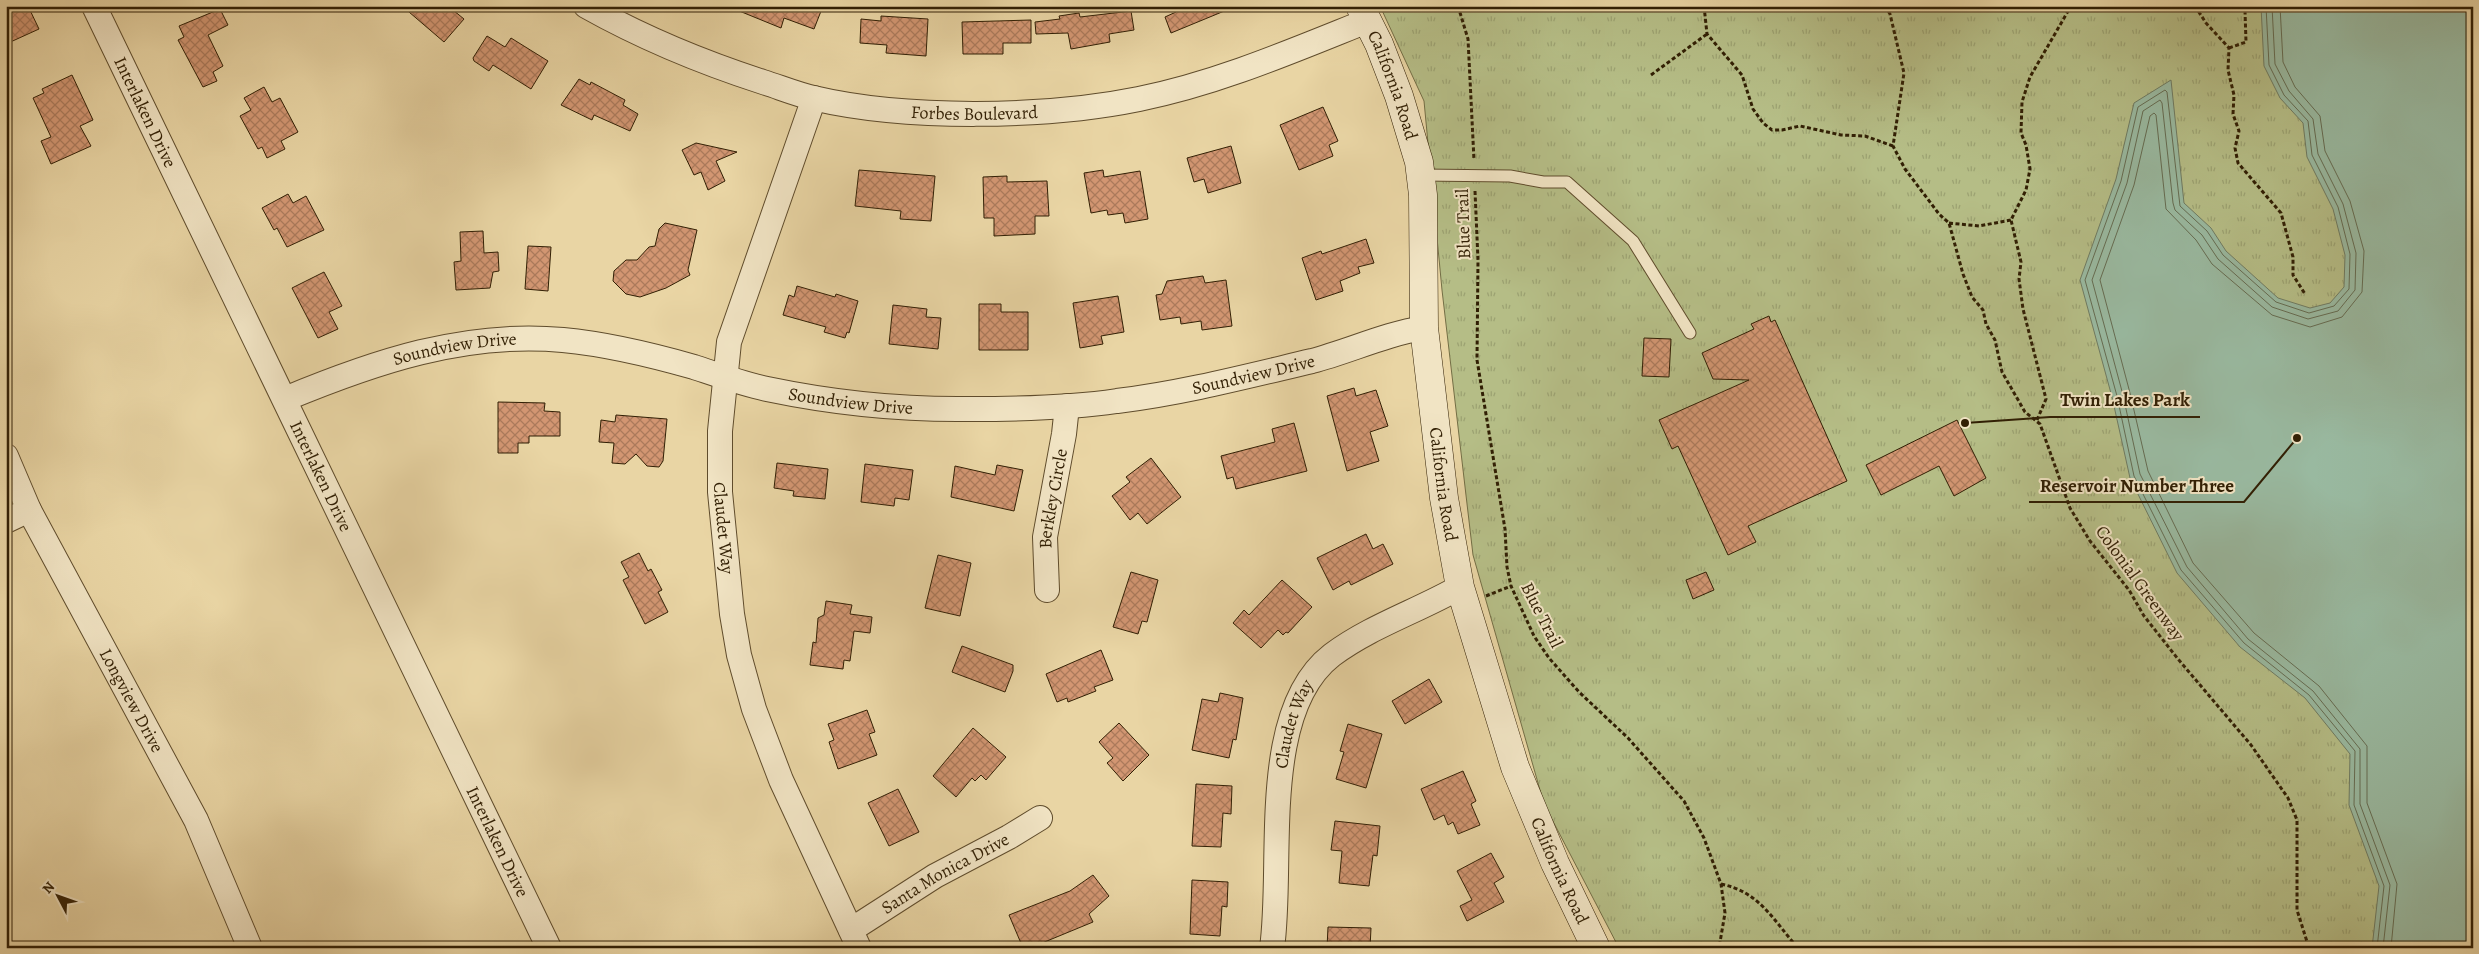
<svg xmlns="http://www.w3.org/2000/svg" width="2479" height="954" viewBox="0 0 2479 954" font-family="Alegreya,serif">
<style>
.park{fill:url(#park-tufts);stroke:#736e45}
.water{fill:#99b9a0;stroke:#6f7b62}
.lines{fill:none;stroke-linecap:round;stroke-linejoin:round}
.shore{stroke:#656c52;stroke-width:1}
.building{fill:url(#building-cross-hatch);stroke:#311f04}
.lane-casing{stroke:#5f4c2c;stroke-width:13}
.street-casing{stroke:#5f4c2c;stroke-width:26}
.secondary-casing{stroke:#311f04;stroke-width:29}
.path{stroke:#311f04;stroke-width:3;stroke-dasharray:4 2.5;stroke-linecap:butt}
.lane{stroke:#f1e4c4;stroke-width:11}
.street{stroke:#f1e4c4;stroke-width:24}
.secondary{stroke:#f1e4c4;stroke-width:28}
.labels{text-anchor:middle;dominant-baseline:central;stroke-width:4;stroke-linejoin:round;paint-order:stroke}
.street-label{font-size:18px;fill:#311f04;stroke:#f1e4c4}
.leader{fill:none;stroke:#311f04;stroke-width:2}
.callout-dot{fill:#311f04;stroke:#f1e4c4;stroke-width:2}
.callout-label{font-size:19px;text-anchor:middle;font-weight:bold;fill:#311f04;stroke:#f1e4c4;stroke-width:4;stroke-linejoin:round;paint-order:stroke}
</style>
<defs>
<pattern id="park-tufts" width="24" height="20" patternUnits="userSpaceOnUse" patternTransform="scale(1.25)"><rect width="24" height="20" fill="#b5bd86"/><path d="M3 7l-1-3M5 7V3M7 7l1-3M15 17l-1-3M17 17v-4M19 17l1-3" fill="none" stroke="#9ca272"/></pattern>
<pattern id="building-cross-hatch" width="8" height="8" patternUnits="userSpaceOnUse" patternTransform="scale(1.25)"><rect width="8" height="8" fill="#d29672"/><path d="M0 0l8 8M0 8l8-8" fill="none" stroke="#ab7a5b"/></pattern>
</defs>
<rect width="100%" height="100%" fill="#e9d5a4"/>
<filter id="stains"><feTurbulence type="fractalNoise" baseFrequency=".004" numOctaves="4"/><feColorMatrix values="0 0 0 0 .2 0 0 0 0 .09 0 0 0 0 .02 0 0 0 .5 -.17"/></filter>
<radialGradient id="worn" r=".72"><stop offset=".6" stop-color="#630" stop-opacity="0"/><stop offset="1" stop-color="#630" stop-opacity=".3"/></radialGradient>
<path class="park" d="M 1380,6 L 2473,6 L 2473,948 L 1619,948 L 1544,804 L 1473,555 L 1442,290 L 1424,101 Z"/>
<path class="water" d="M 2261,6 L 2473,6 L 2473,948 L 2372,948 L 2379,886 L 2349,805 L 2350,754 L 2305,698 L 2240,647 L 2177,573 L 2130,478 L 2112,397 L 2080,280 L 2116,179 L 2134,103 L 2171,80 L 2184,203 L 2211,228 L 2226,251 L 2278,298 L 2310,308 L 2330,303 L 2344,287 L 2345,255 L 2333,209 L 2307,157 L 2303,123 L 2280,98 L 2264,66 Z"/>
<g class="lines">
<path class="shore" d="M 2266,6 L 2269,65 L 2284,95 L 2308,121 L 2312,155 L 2338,207 L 2350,254 L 2349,289 L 2334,306 L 2309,313 L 2276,302 L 2223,255 L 2207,231 L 2180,206 L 2167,92 L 2165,90 L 2138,107 L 2121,181 L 2085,280 L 2117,396 L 2134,476 L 2181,570 L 2244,643 L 2309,695 L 2355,751 L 2354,805 L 2384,886 L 2377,948
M 2272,6 L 2275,64 L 2289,91 L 2313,119 L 2318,154 L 2343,204 L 2356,253 L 2355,290 L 2338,311 L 2308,319 L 2272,307 L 2218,259 L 2202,235 L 2175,210 L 2173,203 L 2162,103 L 2160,100 L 2143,111 L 2127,183 L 2092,280 L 2123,395 L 2140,474 L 2187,567 L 2248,639 L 2313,691 L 2360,749 L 2360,804 L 2390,885 L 2383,948
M 2280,6 L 2283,62 L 2295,87 L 2320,116 L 2325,151 L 2350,201 L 2364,251 L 2362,292 L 2342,317 L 2310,327 L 2272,315 L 2212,264 L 2196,240 L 2166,209 L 2156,115 L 2154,113 L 2150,116 L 2134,185 L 2100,280 L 2130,393 L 2148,471 L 2193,563 L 2254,633 L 2319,686 L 2367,746 L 2367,803 L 2397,884 L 2391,948"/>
</g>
<path class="building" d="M 6,6 L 28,6 L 39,29 L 6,44 Z
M 402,6 L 448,6 L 464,19 L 444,42 Z
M 727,6 L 823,6 L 814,29 L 784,18 L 781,28 Z
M 1173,6 L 1234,6 L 1234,7 L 1171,33 L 1165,17 L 1176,12 Z
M 220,9 L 228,25 L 208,35 L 223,66 L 213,72 L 217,81 L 203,87 L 178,40 L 184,37 L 179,26 Z
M 1131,11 L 1134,30 L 1109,34 L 1110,42 L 1071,49 L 1068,33 L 1036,34 L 1035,22 L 1060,19 L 1059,16 L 1079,13 L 1080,17 Z
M 881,16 L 928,19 L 926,56 L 886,53 L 887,45 L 860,43 L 861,19 L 881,21 Z
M 1031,20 L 1031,43 L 1003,43 L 1003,54 L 963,54 L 962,22 Z
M 487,36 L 505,47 L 511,38 L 548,61 L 531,89 L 493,65 L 489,71 L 474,61 L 473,58 Z
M 72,75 L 93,120 L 80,126 L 91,146 L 51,164 L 41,141 L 51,137 L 33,98 L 44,93 L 42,89 Z
M 579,79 L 590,85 L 591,82 L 625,100 L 623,105 L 638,114 L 630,131 L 594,115 L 592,120 L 561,105 Z
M 264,87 L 272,102 L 280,98 L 298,132 L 281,141 L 285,149 L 267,158 L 262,147 L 258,149 L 240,116 L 251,110 L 244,98 Z
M 1323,107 L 1338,141 L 1329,145 L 1333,156 L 1299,170 L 1280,125 Z
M 696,143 L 737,152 L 716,161 L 725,181 L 708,190 L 701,172 L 694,175 L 682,150 Z
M 1231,146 L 1241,183 L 1208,193 L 1204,179 L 1194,182 L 1187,158 Z
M 859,170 L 935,176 L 931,221 L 900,219 L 901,211 L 855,206 Z
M 1103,170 L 1104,177 L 1140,171 L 1148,219 L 1125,223 L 1123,213 L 1108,215 L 1107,210 L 1091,213 L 1084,173 Z
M 1007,176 L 1007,182 L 1047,181 L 1049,216 L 1035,216 L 1035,234 L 994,236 L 994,218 L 984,218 L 983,177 Z
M 288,194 L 293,203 L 306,196 L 324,230 L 287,247 L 277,228 L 274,230 L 262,208 Z
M 665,223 L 697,230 L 688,270 L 690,275 L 666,288 L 640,297 L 626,294 L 613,281 L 614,271 L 626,260 L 637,260 L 649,247 L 655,246 L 659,229 Z
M 483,231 L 484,253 L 498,252 L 499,271 L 493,272 L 490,288 L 456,290 L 454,262 L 461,261 L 460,232 Z
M 1366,239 L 1374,263 L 1358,267 L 1360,273 L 1340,281 L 1343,291 L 1316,300 L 1302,258 L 1321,251 L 1322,254 Z
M 528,246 L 551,247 L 548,291 L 525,289 Z
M 324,272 L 342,306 L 329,312 L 338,329 L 318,338 L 292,288 Z
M 1203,276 L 1205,283 L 1226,280 L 1232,326 L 1202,330 L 1201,321 L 1181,324 L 1180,317 L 1160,320 L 1156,295 L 1162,294 L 1167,281 Z
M 797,286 L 835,297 L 836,294 L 858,301 L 849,333 L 847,332 L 845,338 L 824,332 L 826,327 L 783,315 L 789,295 L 794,297 Z
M 1118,296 L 1124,332 L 1101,336 L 1103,344 L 1080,348 L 1073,303 Z
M 979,304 L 1001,304 L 1001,312 L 1028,312 L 1028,350 L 979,350 Z
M 893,305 L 927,309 L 926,317 L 941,318 L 938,349 L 889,344 Z
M 1769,316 L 1771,322 L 1775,320 L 1847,481 L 1748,526 L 1756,542 L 1728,555 L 1678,446 L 1672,449 L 1659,420 L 1749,380 L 1713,379 L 1702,353 L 1754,329 L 1751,324 Z
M 1644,338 L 1671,339 L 1669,377 L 1642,376 Z
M 1354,388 L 1356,396 L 1376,390 L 1388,426 L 1370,432 L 1379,461 L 1347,471 L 1327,396 Z
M 498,402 L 545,403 L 544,411 L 560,412 L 560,436 L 529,436 L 529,443 L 518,443 L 518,453 L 498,453 Z
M 616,415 L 667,419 L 663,461 L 659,467 L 647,466 L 636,454 L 625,464 L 612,463 L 614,443 L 599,442 L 601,420 L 615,422 Z
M 1957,420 L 1986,478 L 1954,496 L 1939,466 L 1881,495 L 1866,465 Z
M 1294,423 L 1307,471 L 1236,489 L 1233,477 L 1227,479 L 1221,456 L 1275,442 L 1272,429 Z
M 1151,458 L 1181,497 L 1147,524 L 1138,513 L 1130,520 L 1112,496 L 1130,482 L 1126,477 Z
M 777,463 L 828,469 L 825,499 L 793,496 L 794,491 L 774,488 Z
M 865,464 L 913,470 L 909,500 L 895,498 L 894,506 L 861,502 Z
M 997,465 L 1023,470 L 1014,511 L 951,497 L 955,466 L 995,475 Z
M 1366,534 L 1373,549 L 1383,544 L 1393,564 L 1351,585 L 1349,581 L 1333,590 L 1317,558 Z
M 639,553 L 648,571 L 651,569 L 662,590 L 658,592 L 668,612 L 645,624 L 623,580 L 629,577 L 621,562 Z
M 938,555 L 971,563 L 960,616 L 925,608 Z
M 1131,572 L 1158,580 L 1147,622 L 1142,621 L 1138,634 L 1113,627 Z
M 1706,572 L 1714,590 L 1693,599 L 1686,580 Z
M 1282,580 L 1312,607 L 1288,633 L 1286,632 L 1283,635 L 1278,630 L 1261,648 L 1233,623 L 1244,610 L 1249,615 Z
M 826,601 L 852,605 L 850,614 L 872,617 L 870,633 L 854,631 L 850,661 L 844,660 L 843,669 L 810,665 L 813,642 L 816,643 L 818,618 L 824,615 Z
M 962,646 L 1013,665 L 1013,671 L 1005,692 L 952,672 Z
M 1101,650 L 1113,680 L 1094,687 L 1096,691 L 1068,702 L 1067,698 L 1057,702 L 1046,674 Z
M 1429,679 L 1442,702 L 1405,724 L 1392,701 Z
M 1220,693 L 1243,698 L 1236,740 L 1233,739 L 1229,758 L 1192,750 L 1202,699 L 1218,702 Z
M 867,710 L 875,732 L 869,734 L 877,755 L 838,769 L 829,742 L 834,740 L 828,724 Z
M 1119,723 L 1149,755 L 1123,781 L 1107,763 L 1113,758 L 1099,742 Z
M 1348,724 L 1382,734 L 1366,788 L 1336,779 L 1344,752 L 1340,751 Z
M 973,728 L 1006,757 L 986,780 L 981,775 L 975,781 L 972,778 L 956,797 L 933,776 Z
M 1463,771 L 1476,801 L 1471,804 L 1480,825 L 1458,834 L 1453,822 L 1448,825 L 1444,815 L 1434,820 L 1421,789 Z
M 1196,784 L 1232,786 L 1231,814 L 1223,813 L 1221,847 L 1192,846 Z
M 898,789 L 919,832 L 889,846 L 868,803 Z
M 1335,821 L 1380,826 L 1377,856 L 1373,855 L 1369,886 L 1339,883 L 1342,851 L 1331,850 Z
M 1491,853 L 1504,877 L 1494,883 L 1504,902 L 1467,921 L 1460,906 L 1472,900 L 1457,871 Z
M 1093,875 L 1109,896 L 1089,914 L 1093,922 L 1030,948 L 1023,948 L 1009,915 L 1070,891 Z
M 1192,880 L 1228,882 L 1227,907 L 1222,906 L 1220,936 L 1190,934 Z
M 1328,927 L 1371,928 L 1370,948 L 1327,948 Z"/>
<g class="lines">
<g class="lane-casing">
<path id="lane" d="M 1421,175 L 1510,176 L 1543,182 L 1567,182 L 1633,241 L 1690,333"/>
</g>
<g class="street-casing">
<g id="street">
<path id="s1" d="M 94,6 L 549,948"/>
<path id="s2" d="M 586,6 C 643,38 701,62 763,82 C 779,87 796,94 813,98 C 906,120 1046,118 1139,99 C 1218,83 1292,51 1367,21"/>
<path id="s3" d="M 814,98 L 729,342 L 720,431 L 720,492 L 732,614 L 739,655 L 754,709 L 781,780 L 859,948"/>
<path id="s4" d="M 285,399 C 374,362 465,331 563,340 C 606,344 652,355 694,367 C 718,375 743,384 767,389 C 834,403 904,410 971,409 C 1019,409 1069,408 1117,401 C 1183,393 1248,376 1312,361 C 1350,351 1385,334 1424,328"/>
<path id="s5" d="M 6,456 L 29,510 L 196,820 L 250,948"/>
<path d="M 6,521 L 29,510"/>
<path id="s6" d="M 1047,590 L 1045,537 L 1064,434 L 1067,406"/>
<path id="s7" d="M 851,930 L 935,876 L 1009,837 L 1040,818"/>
<path id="s8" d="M 1272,948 C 1284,864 1258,712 1332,655 C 1371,626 1418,611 1460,587"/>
</g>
</g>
<g class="secondary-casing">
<g id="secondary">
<path id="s9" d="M 1360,6 L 1379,44 L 1399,96 L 1419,162 L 1423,195 L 1424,328 L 1444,498 L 1460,587 L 1515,767 L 1555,863 L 1596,948"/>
</g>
</g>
<path class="path" d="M 1458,6 L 1468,39 L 1474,160
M 1704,6 L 1707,34 L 1742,75 L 1753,109 L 1763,123 L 1772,130 L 1782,130 L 1800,126 L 1841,135 L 1865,136 L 1893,146
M 1885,6 L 1890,14 L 1904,73 L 1893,146 L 1905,169 L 1939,214 L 1949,223 L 1963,274 L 1972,297 L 1983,310 L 1986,324 L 1995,340 L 2002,372 L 2025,412 L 2040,424 L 2070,508 L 2090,541 L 2129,590 L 2144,616 L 2178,659 L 2251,745 L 2288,798 L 2297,820 L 2297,910 L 2309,948
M 2195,6 L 2206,23 L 2229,48 L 2228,70 L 2234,95 L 2233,114 L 2239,131 L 2235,148 L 2238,163 L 2281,213 L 2293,257 L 2293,275 L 2305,294
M 2229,48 L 2246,42 L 2245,11 L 2241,6
M 1651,75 L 1707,34
M 1475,191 L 1478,260 L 1477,360 L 1505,529 L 1507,567 L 1511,586 L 1534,636 L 1549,658 L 1579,692 L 1628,738 L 1684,801 L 1704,838 L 1721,884 L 1725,913 L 1719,948
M 1949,223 L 1979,226 L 2011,220
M 2037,420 L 2046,399 L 2023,309 L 2019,279 L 2021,262 L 2011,220 L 2026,190 L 2030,169 L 2026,145 L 2021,133 L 2022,102 L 2030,77 L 2071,6
M 1486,596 L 1511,586
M 1721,884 C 1760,892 1773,920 1798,948"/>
<use href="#lane" class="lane"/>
<use href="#street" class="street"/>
<use href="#secondary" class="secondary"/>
</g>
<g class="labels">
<g class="street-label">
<text stroke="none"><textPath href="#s9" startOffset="86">California Road</textPath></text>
<text stroke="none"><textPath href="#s2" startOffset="408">Forbes Boulevard</textPath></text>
<text stroke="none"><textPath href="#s1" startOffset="118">Interlaken Drive</textPath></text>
<text transform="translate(1463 224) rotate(-92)">Blue Trail</text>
<text stroke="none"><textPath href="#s4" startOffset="178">Soundview Drive</textPath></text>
<text stroke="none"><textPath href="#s4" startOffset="988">Soundview Drive</textPath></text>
<text stroke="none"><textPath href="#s4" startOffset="582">Soundview Drive</textPath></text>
<text stroke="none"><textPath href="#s1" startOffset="522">Interlaken Drive</textPath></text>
<text stroke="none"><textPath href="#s9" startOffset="491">California Road</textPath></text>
<text stroke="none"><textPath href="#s6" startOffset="92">Berkley Circle</textPath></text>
<text stroke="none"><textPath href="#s3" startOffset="445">Claudet Way</textPath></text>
<text transform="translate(2140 583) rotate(54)">Colonial Greenway</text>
<text transform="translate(1542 615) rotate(63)">Blue Trail</text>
<text stroke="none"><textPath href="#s5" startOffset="275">Longview Drive</textPath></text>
<text stroke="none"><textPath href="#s8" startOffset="226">Claudet Way</textPath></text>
<text stroke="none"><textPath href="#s1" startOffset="928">Interlaken Drive</textPath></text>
<text stroke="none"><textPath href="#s9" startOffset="896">California Road</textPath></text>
<text stroke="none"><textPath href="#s7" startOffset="110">Santa Monica Drive</textPath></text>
</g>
</g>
<path class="leader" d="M1965 423L2050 417H2200M2297 438L2244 502H2029"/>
<g class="callout-dot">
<circle cx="1965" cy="423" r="5"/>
<circle cx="2297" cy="438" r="5"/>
</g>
<g class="callout-label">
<text x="2125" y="406">Twin Lakes Park</text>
<text x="2137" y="492">Reservoir Number Three</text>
</g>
<rect width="2479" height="954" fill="none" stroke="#e9d5a4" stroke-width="25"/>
<rect x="8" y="8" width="2464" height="939" fill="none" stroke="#311f04" stroke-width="2.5"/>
<rect x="12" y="12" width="2454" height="929" fill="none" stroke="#311f04"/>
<g transform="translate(58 896) rotate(311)" stroke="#f1e4c4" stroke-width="4" paint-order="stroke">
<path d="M0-4L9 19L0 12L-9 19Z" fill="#311f04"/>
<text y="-8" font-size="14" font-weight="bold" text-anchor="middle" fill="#311f04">N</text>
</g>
<rect width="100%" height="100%" filter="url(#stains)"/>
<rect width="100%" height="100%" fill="url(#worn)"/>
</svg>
